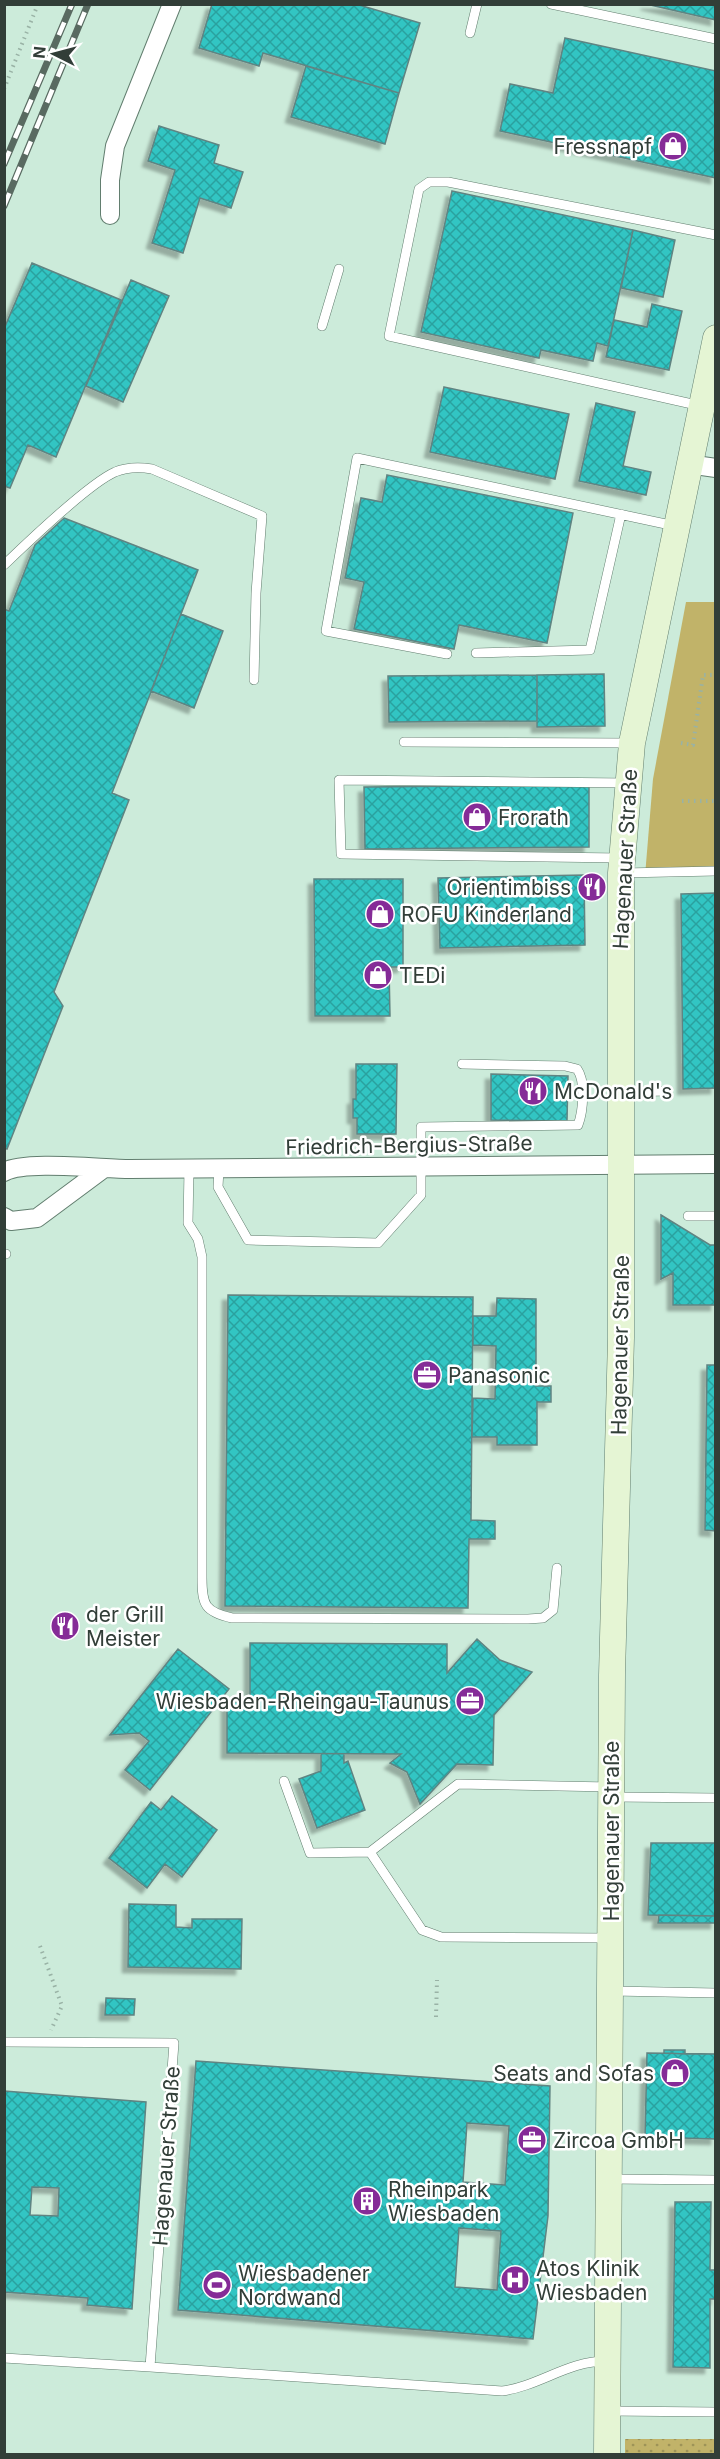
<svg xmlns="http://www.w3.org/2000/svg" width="720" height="2459" viewBox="0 0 720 2459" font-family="Inter,sans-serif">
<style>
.grass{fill:url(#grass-dots)}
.garden{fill:#c1b369}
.building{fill:url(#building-cross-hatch);stroke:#608482;stroke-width:1.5;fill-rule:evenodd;filter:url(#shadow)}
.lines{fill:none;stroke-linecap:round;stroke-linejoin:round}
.lane-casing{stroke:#627e6f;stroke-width:10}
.street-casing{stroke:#627e6f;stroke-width:20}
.secondary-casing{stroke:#627e6f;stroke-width:27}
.path{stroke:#99b2a5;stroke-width:4;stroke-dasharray:1.5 4.5;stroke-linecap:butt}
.lane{stroke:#fff;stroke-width:9}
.street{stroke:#fff;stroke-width:18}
.secondary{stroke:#e5f5d4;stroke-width:26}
.rail-casing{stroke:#596a61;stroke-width:7}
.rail{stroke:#fff;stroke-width:4.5;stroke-dasharray:14;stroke-linecap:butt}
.labels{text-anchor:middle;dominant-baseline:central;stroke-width:5;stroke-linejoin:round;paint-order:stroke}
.poi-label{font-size:21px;fill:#323e38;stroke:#fff;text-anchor:start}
.street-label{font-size:21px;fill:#323e38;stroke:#fff}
</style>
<defs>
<pattern id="grass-dots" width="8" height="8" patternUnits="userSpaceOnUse" patternTransform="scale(1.5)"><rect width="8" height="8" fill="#c1b369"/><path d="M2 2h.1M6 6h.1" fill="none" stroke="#9d9357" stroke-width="1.8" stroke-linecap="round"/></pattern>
<pattern id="building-cross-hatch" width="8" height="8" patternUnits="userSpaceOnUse" patternTransform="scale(1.5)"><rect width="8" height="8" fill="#31c5c3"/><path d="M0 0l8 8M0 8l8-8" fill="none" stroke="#2aa19f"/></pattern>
<filter id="shadow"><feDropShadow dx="-5.5" dy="5.5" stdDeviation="1.5" flood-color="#0004"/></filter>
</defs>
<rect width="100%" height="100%" fill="#ccebda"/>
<path class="grass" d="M 625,2439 L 715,2439 L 715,2454 L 625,2454 Z"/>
<path class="garden" d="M 686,602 L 715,602 L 715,874 L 645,876 L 653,779 Z"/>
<path class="building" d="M 212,4 L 356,4 L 420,23 L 399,93 L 263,53 L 259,66 L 199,48 Z
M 646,4 L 716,4 L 716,20 Z
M 565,38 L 716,71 L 716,178 L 500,131 L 510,84 L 553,93 Z
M 306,66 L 399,93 L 385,144 L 291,117 Z
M 159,126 L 219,145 L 214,163 L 243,172 L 231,208 L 200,198 L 183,253 L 152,243 L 175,170 L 148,161 Z
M 452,191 L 633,230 L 608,346 L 597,343 L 593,361 L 541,350 L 539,358 L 421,332 Z
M 633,230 L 675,240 L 663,297 L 621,288 Z
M 32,263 L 121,300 L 56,457 L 28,445 L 10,488 L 4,486 L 4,329 Z
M 131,280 L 169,296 L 123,402 L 86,386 Z
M 652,304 L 682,311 L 669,370 L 606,357 L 614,320 L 647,327 Z
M 444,387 L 569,414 L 555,479 L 430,452 Z
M 596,403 L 635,412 L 623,466 L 651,472 L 646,495 L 579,481 Z
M 387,475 L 573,513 L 547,643 L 459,625 L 454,649 L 354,629 L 364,582 L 345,578 L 361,498 L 382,502 Z
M 64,518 L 198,570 L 112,793 L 129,800 L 54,992 L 63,1006 L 7,1149 L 4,1148 L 4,609 L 9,611 L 35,545 Z
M 181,614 L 223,631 L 194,708 L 151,691 Z
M 604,674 L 605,726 L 537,727 L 537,675 Z
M 537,675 L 537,721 L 389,722 L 388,676 Z
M 589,785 L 589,847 L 365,849 L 364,787 Z
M 584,875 L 585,945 L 440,948 L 438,878 Z
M 314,879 L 403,879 L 403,967 L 389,967 L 390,1016 L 315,1016 Z
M 716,893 L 716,1088 L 683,1089 L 681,894 Z
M 356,1064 L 397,1064 L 396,1134 L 357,1134 L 357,1118 L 353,1118 L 353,1099 L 356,1099 Z
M 491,1074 L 568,1076 L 567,1121 L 491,1120 Z
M 661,1215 L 710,1245 L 716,1245 L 716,1305 L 673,1305 L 673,1273 L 661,1279 Z
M 228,1295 L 473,1297 L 471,1520 L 495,1521 L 495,1539 L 469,1539 L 468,1608 L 225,1606 Z
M 497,1298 L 536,1299 L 536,1386 L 551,1386 L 551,1402 L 537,1402 L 537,1445 L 497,1445 L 497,1437 L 472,1437 L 473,1398 L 495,1399 L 496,1346 L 473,1345 L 473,1316 L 496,1316 Z
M 707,1365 L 716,1365 L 716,1531 L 705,1530 Z
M 477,1639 L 500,1660 L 532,1672 L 494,1715 L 493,1765 L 457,1764 L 420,1804 L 407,1772 L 390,1763 L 401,1754 L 227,1753 L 227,1702 L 250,1702 L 250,1643 L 447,1644 L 447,1673 Z
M 178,1649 L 229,1689 L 150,1790 L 125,1770 L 149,1741 L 139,1733 L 110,1735 Z
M 321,1754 L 344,1754 L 344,1763 L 348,1761 L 365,1810 L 317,1828 L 299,1779 L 321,1771 Z
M 172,1796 L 217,1830 L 182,1877 L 165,1864 L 147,1888 L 109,1858 L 151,1802 L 161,1810 Z
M 651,1843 L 716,1843 L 716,1916 L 648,1915 Z
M 129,1904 L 176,1905 L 176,1927 L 192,1928 L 192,1919 L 242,1919 L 241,1969 L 128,1967 Z
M 659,1915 L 716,1916 L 716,1923 L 658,1923 Z
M 106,1998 L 135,1999 L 134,2015 L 105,2015 Z
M 664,2050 L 685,2050 L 685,2054 L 664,2053 Z
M 647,2053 L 716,2054 L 716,2139 L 645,2137 Z
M 196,2061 L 550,2086 L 548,2216 L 533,2339 L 178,2310 ZM 467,2123 L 509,2126 L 505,2185 L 463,2182 ZM 459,2228 L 501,2231 L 497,2290 L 455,2287 Z
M 4,2091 L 146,2102 L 132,2309 L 87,2305 L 88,2298 L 4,2292 ZM 32,2187 L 59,2188 L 58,2216 L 30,2215 Z
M 675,2202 L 711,2202 L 710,2270 L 716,2270 L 716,2299 L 710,2299 L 710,2368 L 673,2367 Z"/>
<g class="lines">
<g class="lane-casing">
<path id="lane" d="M 551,4 L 716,39
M 470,33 L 477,4
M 322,326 L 339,269
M 701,406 L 389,336 L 419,189 L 429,182 L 448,182 L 716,235
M 4,565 C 28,542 88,484 115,472 C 127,467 140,467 152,469 L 262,516 L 256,593 L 254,680
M 476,653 L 590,650 L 621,514
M 447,654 L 326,631 L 357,458 L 675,526
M 404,742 L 630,743
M 621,858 L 341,854 L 339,780 L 627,783
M 623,873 L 716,871
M 622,1092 L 667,1091
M 189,1169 L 188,1223 L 198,1239 L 202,1257 L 202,1578 C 202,1605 205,1612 232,1618 L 528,1619 L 543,1618 L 553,1610 L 557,1568
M 219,1169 L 218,1187 L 248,1240 L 378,1243 L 421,1195 L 421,1127 L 578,1125 C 583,1112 586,1081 577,1069 L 565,1066 L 462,1064
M 688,1216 L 716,1216
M 4,1254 L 6,1254
M 284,1781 L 310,1853 L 370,1852 L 422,1930 L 441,1937 L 609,1938
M 614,1797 L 716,1798
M 370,1852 L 458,1784 L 610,1787
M 613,1991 L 716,1993
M 4,2042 L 174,2043 L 150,2367 L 4,2358
M 610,2179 L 716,2180
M 150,2367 L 502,2391 C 539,2386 568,2361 606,2361
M 609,2411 L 716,2412"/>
</g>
<g class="street-casing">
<path id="street" d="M 110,215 L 110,180 L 115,146 L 172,4
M 688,464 L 716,468
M 4,1172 C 25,1160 102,1169 130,1169 C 325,1169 520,1166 716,1164
M 4,1217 L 11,1221 L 37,1218 L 103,1169"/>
</g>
<g class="secondary-casing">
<path id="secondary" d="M 607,2454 L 612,1675 L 621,1338 L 621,873 L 632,743 L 716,338"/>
</g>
<path class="path" d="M 4,89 L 38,4
M 681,743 L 693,745 L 703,675 L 716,675
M 682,801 L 716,801
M 40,1946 L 62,2006 L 51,2030
M 436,2017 L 437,1980"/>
<use href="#lane" class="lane"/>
<use href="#street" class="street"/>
<use href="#secondary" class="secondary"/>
<g class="rail-casing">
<path id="rail" d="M 4,164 L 72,4
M 4,206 L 88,4"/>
</g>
<use href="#rail" class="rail"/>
</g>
<defs>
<g id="shop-disc" transform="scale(1.5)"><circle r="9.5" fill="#852b97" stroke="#fff"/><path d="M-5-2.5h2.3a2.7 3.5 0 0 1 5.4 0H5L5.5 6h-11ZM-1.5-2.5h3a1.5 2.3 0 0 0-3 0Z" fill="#fff"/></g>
<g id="restaurant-disc" transform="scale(1.5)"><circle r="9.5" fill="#852b97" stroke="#fff"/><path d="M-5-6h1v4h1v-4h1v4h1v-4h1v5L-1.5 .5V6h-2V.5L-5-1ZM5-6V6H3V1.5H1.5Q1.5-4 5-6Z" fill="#fff"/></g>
<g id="office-disc" transform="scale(1.5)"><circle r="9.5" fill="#852b97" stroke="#fff"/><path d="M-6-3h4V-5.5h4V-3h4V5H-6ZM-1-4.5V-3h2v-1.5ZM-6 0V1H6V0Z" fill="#fff"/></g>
<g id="building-disc" transform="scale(1.5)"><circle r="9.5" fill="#852b97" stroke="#fff"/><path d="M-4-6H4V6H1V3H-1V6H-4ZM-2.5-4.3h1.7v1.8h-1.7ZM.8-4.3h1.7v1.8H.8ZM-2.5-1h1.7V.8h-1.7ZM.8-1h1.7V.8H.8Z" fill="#fff"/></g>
<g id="hospital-disc" transform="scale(1.5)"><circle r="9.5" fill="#852b97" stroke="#fff"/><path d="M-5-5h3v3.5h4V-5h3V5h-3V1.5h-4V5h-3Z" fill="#fff"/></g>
<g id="stadium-disc" transform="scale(1.5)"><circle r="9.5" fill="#852b97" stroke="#fff"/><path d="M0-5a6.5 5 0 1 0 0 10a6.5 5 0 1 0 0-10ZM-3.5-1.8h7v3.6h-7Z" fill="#fff"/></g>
</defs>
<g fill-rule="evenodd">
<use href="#shop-disc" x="673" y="146"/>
<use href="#shop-disc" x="477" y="817"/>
<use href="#restaurant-disc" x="592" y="887"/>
<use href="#shop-disc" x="380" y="914"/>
<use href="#shop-disc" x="378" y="975"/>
<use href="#restaurant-disc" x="533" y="1091"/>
<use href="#office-disc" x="427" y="1375"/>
<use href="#restaurant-disc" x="65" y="1626"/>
<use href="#office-disc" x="470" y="1701"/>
<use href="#shop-disc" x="675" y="2073"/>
<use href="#office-disc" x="532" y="2140"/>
<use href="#building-disc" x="367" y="2201"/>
<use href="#hospital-disc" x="515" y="2280"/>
<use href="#stadium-disc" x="217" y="2285"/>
</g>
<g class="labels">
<g class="poi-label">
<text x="652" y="146" text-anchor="end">Fressnapf</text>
<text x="498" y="817">Frorath</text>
<text x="571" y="887" text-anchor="end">Orientimbiss</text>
<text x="401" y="914">ROFU Kinderland</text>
<text x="399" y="975">TEDi</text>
<text x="554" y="1091">McDonald's</text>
<text x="448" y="1375">Panasonic</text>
<text x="86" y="1614">der Grill<tspan x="86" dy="24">Meister</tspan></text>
<text x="449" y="1701" text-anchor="end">Wiesbaden-Rheingau-Taunus</text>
<text x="654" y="2073" text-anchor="end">Seats and Sofas</text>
<text x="553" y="2140">Zircoa GmbH</text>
<text x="388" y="2189">Rheinpark<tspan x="388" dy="24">Wiesbaden</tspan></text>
<text x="536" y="2268">Atos Klinik<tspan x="536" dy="24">Wiesbaden</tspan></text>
<text x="238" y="2273">Wiesbadener<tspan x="238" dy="24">Nordwand</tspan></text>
</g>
<g class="street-label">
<text transform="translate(625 859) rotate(-87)">Hagenauer Straße</text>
<text transform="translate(409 1145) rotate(-1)">Friedrich-Bergius-Straße</text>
<text transform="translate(620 1345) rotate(-89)">Hagenauer Straße</text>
<text transform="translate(611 1831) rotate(-90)">Hagenauer Straße</text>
<text transform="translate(166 2156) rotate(-86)">Hagenauer Straße</text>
</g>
</g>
<rect width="720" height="2459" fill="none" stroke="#323e38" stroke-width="12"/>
<g transform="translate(54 54) rotate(276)" stroke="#ffffff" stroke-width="4.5" paint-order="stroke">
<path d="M0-4.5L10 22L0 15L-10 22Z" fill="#323e38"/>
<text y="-9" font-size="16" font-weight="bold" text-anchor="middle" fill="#323e38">N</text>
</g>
</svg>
